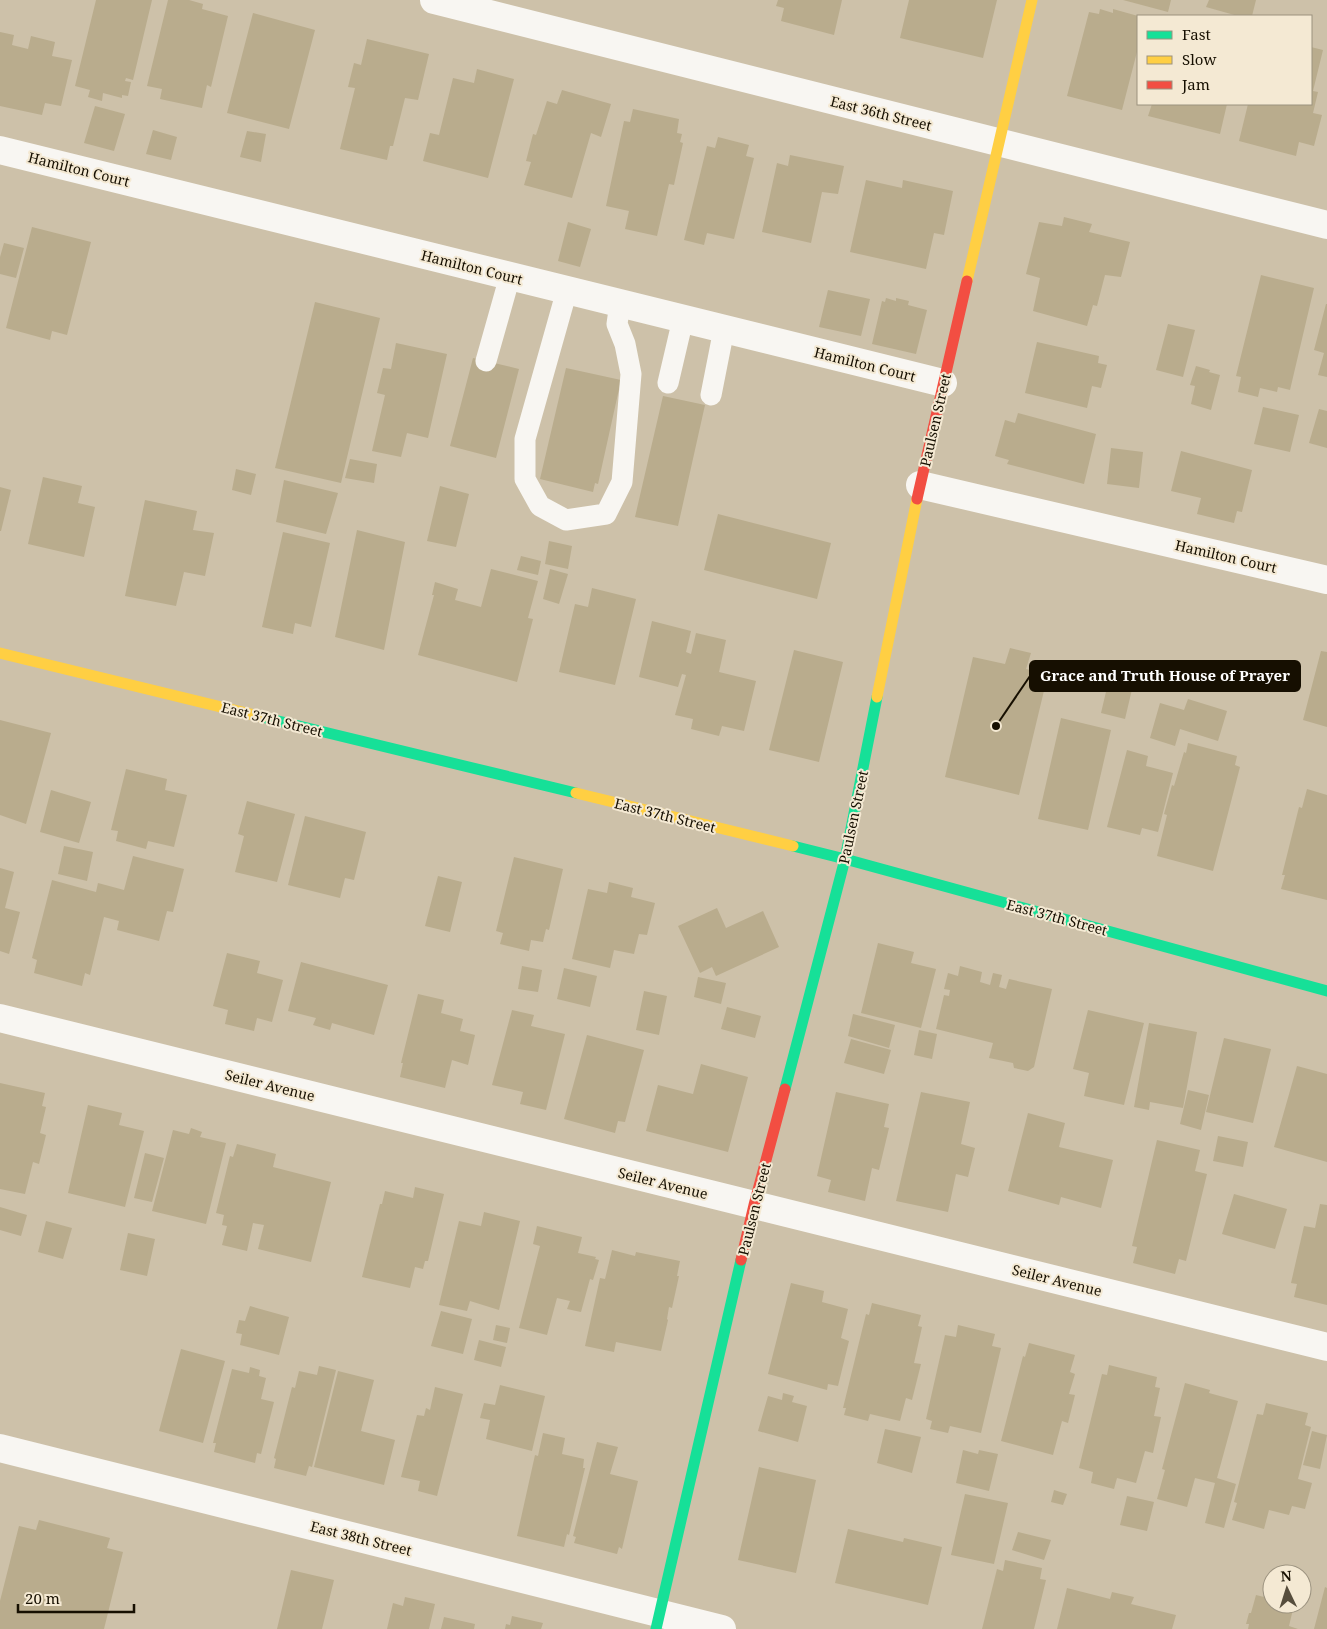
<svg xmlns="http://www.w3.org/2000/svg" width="1327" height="1629" viewBox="0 0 1327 1629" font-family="'Noto Serif',serif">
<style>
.building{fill:#b9ac8d}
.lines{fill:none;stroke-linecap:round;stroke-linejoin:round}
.lane{stroke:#f8f6f2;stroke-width:21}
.street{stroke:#f8f6f2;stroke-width:28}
.fast{stroke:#16e098;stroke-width:11}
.slow{stroke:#ffcf43;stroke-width:11}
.jam{stroke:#f24e42;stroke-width:11}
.labels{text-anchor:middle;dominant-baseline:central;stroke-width:4;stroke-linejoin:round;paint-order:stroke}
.street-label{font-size:14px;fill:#160f01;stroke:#f4e9d3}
.leader{fill:none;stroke:#160f01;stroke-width:2}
.callout-dot{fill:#160f01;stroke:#f4e9d3;stroke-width:2}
.callout{fill:#160f01;stroke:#160f01;stroke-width:2}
.callout-label{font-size:15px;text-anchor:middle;font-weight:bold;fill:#fff}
</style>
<rect width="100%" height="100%" fill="#cdc1a9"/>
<path class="building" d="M 96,0 L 152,0 L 133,80 L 126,78 L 125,81 L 131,82 L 128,96 L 122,95 L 122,98 L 103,93 L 102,101 L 88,97 L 90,90 L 75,86 Z
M 168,0 L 189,0 L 203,4 L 202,9 L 228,16 L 211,87 L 207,85 L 202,108 L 160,99 L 162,89 L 147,86 Z
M 778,0 L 842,0 L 834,35 L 781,21 L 784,8 L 776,6 Z
M 909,0 L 997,0 L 983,58 L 900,38 Z
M 1123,0 L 1171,0 L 1168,12 Z
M 1209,0 L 1256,0 L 1252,16 L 1238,16 L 1206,7 Z
M 1100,9 L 1113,13 L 1113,9 L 1138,16 L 1138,48 L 1122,110 L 1067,96 L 1089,12 L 1099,14 Z
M 253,13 L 315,30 L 289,129 L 227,113 Z
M 0,32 L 14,35 L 12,45 L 28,49 L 31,36 L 55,42 L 52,56 L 72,60 L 61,106 L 45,103 L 42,115 L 0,106 Z
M 367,39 L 429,54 L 418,100 L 405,98 L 393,146 L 390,146 L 387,160 L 340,149 L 355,88 L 348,87 L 354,63 L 361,65 Z
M 1311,47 L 1323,50 L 1313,91 L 1318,92 L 1313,113 L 1322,115 L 1314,146 L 1299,142 L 1296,156 L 1239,141 L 1248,104 L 1311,104 Z
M 477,69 L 514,79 L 488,178 L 423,161 L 430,133 L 439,135 L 453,78 L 474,83 Z
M 562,90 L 611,104 L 601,137 L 591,133 L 572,198 L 524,185 L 531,162 L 526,161 L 533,134 L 536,135 L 547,101 L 557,104 Z
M 1152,104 L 1227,104 L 1220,134 L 1148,116 Z
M 95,106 L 125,114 L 114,151 L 84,143 Z
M 633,109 L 679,119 L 677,133 L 682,134 L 680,142 L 683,143 L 674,185 L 669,184 L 657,236 L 625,229 L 629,211 L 606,206 L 624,121 L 630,122 Z
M 153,130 L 177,137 L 171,160 L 146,154 Z
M 247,131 L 266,134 L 261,162 L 240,157 Z
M 718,137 L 749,145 L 746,156 L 754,158 L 734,239 L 707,233 L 704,245 L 684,240 L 707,146 L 715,148 Z
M 790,155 L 844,166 L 838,194 L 822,192 L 811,243 L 762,232 L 777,163 L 788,166 Z
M 866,180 L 902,188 L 903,180 L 953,191 L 944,235 L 934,233 L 926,269 L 850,252 Z
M 1064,217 L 1092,224 L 1089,232 L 1130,242 L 1121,277 L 1105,275 L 1097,306 L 1093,305 L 1087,326 L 1033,311 L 1040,278 L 1026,274 L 1039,222 L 1062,226 Z
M 568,222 L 591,229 L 580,267 L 558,261 Z
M 32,227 L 91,242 L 67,335 L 52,331 L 50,340 L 6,328 Z
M 4,243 L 24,248 L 16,278 L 0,274 L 0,257 Z
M 1261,275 L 1314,288 L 1290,390 L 1278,387 L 1277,392 L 1260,388 L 1258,397 L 1238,392 L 1241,377 L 1236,376 Z
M 828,290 L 870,299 L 861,336 L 819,327 Z
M 886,298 L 896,301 L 896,298 L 909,301 L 908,305 L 927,310 L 916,354 L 872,344 L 882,301 L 885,302 Z
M 315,302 L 380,318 L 341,483 L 275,468 Z
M 1326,304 L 1327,304 L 1327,377 L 1318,375 L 1324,353 L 1314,350 Z
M 1168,324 L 1195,330 L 1183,377 L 1156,370 Z
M 1037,342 L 1099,356 L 1098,363 L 1107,365 L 1101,388 L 1092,386 L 1087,408 L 1025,393 Z
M 396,343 L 447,354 L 428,438 L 407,433 L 401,457 L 372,451 L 385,395 L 377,393 L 383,368 L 391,369 Z
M 473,358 L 519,369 L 496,458 L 450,446 Z
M 1196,366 L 1210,370 L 1209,372 L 1220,375 L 1211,410 L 1191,404 L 1195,386 L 1190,385 Z
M 566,368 L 621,380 L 598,484 L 595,483 L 593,492 L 540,479 Z
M 663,396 L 705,405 L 678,526 L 635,517 Z
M 1263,407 L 1299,415 L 1290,452 L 1254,444 Z
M 1319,409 L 1327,411 L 1327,448 L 1309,443 Z
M 1018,413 L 1096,434 L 1084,484 L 1007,464 L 1009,460 L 995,456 L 1005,420 L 1015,423 Z
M 1111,448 L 1143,452 L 1139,488 L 1107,484 Z
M 1181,451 L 1252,470 L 1242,512 L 1237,511 L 1234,523 L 1197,514 L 1201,498 L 1171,491 Z
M 350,459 L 377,464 L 374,483 L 345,478 Z
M 236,469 L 256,474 L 251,495 L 232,490 Z
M 43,477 L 82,486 L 78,503 L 95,507 L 84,557 L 28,544 Z
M 284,480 L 338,493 L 326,534 L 276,522 Z
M 440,486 L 469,494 L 456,547 L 427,541 Z
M 0,487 L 11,490 L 1,531 L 0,531 Z
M 145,500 L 197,511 L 193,530 L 214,533 L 205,576 L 184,572 L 176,606 L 125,596 Z
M 718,514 L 831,543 L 817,599 L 704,570 Z
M 357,530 L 405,542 L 384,650 L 335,637 Z
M 283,532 L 330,543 L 311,627 L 295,623 L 293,634 L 262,627 Z
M 549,541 L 572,546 L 568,569 L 545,564 Z
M 521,556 L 541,561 L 538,575 L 517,570 Z
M 491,569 L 538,581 L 528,618 L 533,619 L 517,682 L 418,655 L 434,595 L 432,595 L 435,582 L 458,589 L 455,600 L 481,607 Z
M 550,569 L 568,574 L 559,604 L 543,599 Z
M 592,588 L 636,599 L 615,685 L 559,672 L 575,604 L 588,607 Z
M 652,621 L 691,631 L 686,652 L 691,654 L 696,633 L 726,640 L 719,672 L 756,681 L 744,731 L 722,726 L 719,736 L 691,729 L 693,719 L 675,715 L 686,675 L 682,674 L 678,687 L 639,677 Z
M 1010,648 L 1031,653 L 1026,669 L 1048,674 L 1019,795 L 945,777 L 973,657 L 1005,664 Z
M 794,650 L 843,662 L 819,762 L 769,750 Z
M 1321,651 L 1327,652 L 1327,727 L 1303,720 Z
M 1109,679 L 1133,685 L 1125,719 L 1101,713 Z
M 1188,699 L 1227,711 L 1218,741 L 1180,729 L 1175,746 L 1150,738 L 1160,703 L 1184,710 Z
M 1061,718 L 1111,730 L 1088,830 L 1038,819 Z
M 0,720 L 51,733 L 26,824 L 0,815 Z
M 1188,743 L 1237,756 L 1235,765 L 1240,767 L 1213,871 L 1157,856 L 1167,815 L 1164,814 L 1172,785 L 1174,786 L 1184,752 L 1186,753 Z
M 1127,750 L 1148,756 L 1146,766 L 1173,773 L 1158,832 L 1142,828 L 1140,835 L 1107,827 Z
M 126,769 L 167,779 L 165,790 L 187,795 L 174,847 L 148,841 L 146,849 L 116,841 L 118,831 L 111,830 Z
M 1307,789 L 1327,795 L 1327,900 L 1281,889 L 1285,875 L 1282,875 L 1299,807 L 1302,808 Z
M 51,790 L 91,802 L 79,843 L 40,832 Z
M 247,801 L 295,814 L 277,882 L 235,872 L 244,836 L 238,834 Z
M 305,816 L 366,832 L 354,880 L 345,878 L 340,898 L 288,885 Z
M 64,846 L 93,852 L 87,881 L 58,874 Z
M 133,856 L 184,869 L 173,912 L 167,911 L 159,941 L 117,930 L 119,921 L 104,917 L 90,975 L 85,973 L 82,986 L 34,973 L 37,960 L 32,958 L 52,880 L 96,892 L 98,883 L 124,890 Z
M 514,857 L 563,869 L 549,930 L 546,929 L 543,942 L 531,940 L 529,951 L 500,944 L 503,933 L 496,931 Z
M 0,868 L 14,872 L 5,908 L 20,912 L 9,954 L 0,951 Z
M 438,876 L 462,882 L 450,932 L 425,926 Z
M 609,882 L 633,888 L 631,897 L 655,903 L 647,935 L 639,934 L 634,954 L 614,950 L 610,968 L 572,959 L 588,889 L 607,893 Z
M 717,908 L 726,928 L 763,911 L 779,947 L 716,976 L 712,967 L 700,973 L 678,926 Z
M 878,943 L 914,952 L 911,963 L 936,969 L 921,1028 L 861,1013 Z
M 227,953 L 260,961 L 257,973 L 283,980 L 272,1022 L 257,1018 L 254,1031 L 225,1024 L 228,1010 L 213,1006 Z
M 301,962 L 388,985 L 374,1035 L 332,1023 L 330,1030 L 313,1025 L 316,1018 L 288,1011 Z
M 522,966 L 542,970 L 538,992 L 518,989 Z
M 960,966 L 982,972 L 980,982 L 990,985 L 993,973 L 1002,975 L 999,987 L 1006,989 L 1009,979 L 1052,989 L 1034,1067 L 1028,1071 L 1014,1068 L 1013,1063 L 989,1058 L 993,1043 L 936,1029 L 944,995 L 949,996 L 950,990 L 944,989 L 948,973 L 958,976 Z
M 564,968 L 597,976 L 590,1007 L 557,999 Z
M 698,977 L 726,983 L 721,1004 L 694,997 Z
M 644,991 L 667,996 L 659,1035 L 636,1030 Z
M 418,994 L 444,1000 L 441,1013 L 463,1019 L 460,1031 L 475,1035 L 468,1065 L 452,1060 L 445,1088 L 400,1077 L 403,1063 L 401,1063 Z
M 727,1007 L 761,1016 L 755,1038 L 721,1029 Z
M 512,1010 L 534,1015 L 531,1026 L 565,1034 L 546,1110 L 520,1104 L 523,1092 L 492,1085 Z
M 1088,1010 L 1144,1023 L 1124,1105 L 1084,1096 L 1089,1073 L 1073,1069 Z
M 853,1014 L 895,1025 L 889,1048 L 848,1036 Z
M 1149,1023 L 1197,1032 L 1183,1108 L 1150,1102 L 1149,1110 L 1134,1107 Z
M 919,1030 L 937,1034 L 932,1059 L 914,1055 Z
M 587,1035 L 644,1050 L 625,1122 L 618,1121 L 615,1133 L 564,1119 Z
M 1224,1038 L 1271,1049 L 1253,1123 L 1206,1112 Z
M 851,1039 L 891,1050 L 884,1074 L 844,1063 Z
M 701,1064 L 748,1077 L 728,1152 L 646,1131 L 658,1085 L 693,1094 Z
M 1297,1066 L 1327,1074 L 1327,1162 L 1274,1147 Z
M 0,1083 L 45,1093 L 42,1106 L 46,1107 L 40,1133 L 46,1135 L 39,1164 L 33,1162 L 25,1194 L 0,1189 Z
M 1188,1090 L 1209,1095 L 1201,1130 L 1180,1124 Z
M 836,1092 L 889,1104 L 884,1127 L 889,1128 L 879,1170 L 872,1168 L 865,1201 L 828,1192 L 831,1180 L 817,1176 Z
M 921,1092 L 970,1102 L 961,1144 L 975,1148 L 968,1177 L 956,1174 L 948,1212 L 896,1201 Z
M 88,1105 L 122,1113 L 119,1125 L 144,1131 L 125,1207 L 68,1193 Z
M 1028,1113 L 1065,1123 L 1059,1147 L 1113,1160 L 1101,1208 L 1061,1197 L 1059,1205 L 1008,1191 Z
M 191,1128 L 202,1132 L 200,1137 L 226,1143 L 206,1224 L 152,1211 L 173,1130 L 189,1134 Z
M 1218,1136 L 1248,1142 L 1243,1167 L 1213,1161 Z
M 1157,1140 L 1200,1150 L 1195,1171 L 1207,1174 L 1186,1261 L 1179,1259 L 1175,1274 L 1133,1263 L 1137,1247 L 1132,1246 Z
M 237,1144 L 276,1154 L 273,1167 L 331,1182 L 311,1262 L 258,1249 L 264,1225 L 253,1223 L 247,1251 L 222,1245 L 227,1226 L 222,1225 L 224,1215 L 216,1213 L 230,1156 L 233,1157 Z
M 145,1153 L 164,1158 L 152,1202 L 134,1198 Z
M 415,1187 L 444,1194 L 428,1261 L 425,1261 L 423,1269 L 415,1267 L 410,1288 L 362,1277 L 380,1204 L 382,1204 L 385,1191 L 413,1198 Z
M 1234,1194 L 1287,1209 L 1275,1249 L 1222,1234 Z
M 1320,1204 L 1327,1205 L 1327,1305 L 1294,1297 L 1297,1284 L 1291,1283 L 1304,1226 L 1315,1228 Z
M 0,1207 L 27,1215 L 21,1236 L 0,1230 Z
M 484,1212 L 520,1221 L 499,1310 L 470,1301 L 467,1311 L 439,1305 L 459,1221 L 481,1226 Z
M 46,1221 L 72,1228 L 63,1259 L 38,1252 Z
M 537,1226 L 582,1237 L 578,1253 L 596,1257 L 595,1259 L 599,1260 L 593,1280 L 590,1279 L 581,1312 L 567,1309 L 570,1301 L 557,1298 L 547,1335 L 519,1328 L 540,1246 L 533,1244 Z
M 128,1233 L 155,1239 L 147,1276 L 120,1270 Z
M 612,1250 L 635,1256 L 636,1252 L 680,1261 L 677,1276 L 679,1276 L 672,1308 L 669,1307 L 667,1319 L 668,1320 L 661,1351 L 616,1342 L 614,1352 L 585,1346 L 600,1278 L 605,1279 Z
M 791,1283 L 824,1291 L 822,1302 L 848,1309 L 841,1338 L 849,1341 L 838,1386 L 828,1384 L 827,1390 L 768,1374 Z
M 872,1303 L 921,1315 L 918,1326 L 922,1327 L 914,1363 L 921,1364 L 912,1400 L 906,1398 L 900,1421 L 870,1414 L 868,1421 L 844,1415 L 846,1408 L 843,1408 L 866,1314 L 869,1315 Z
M 250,1306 L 289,1317 L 279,1355 L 240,1345 L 242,1334 L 236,1333 L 239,1320 L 245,1321 Z
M 441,1311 L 472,1319 L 463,1354 L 431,1346 Z
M 496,1325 L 510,1328 L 507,1343 L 493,1340 Z
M 958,1325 L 995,1334 L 992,1346 L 1001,1348 L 981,1433 L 950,1426 L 948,1433 L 930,1429 L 932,1421 L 926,1419 L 945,1335 L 956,1337 Z
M 479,1340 L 506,1347 L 501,1367 L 474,1360 Z
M 1029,1343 L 1075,1355 L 1070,1372 L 1075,1374 L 1069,1394 L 1075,1395 L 1068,1423 L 1062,1421 L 1053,1455 L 1001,1441 L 1023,1356 L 1025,1357 Z
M 181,1349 L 225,1361 L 203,1443 L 159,1431 Z
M 1109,1365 L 1157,1377 L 1155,1387 L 1160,1388 L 1154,1416 L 1161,1417 L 1153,1453 L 1145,1451 L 1136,1483 L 1117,1478 L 1114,1489 L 1091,1483 L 1093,1472 L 1079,1468 L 1102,1374 L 1107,1375 Z
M 319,1366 L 336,1370 L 312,1467 L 309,1466 L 306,1476 L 274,1468 L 276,1459 L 274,1458 L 292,1387 L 295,1388 L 299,1371 L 317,1375 Z
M 250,1367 L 260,1370 L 259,1376 L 266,1378 L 261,1399 L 274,1402 L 261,1454 L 257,1453 L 255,1463 L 214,1452 L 216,1443 L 213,1443 L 232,1369 L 249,1373 Z
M 338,1371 L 374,1380 L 361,1431 L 395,1440 L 384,1485 L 314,1467 Z
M 1185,1383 L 1210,1390 L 1209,1393 L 1238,1401 L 1217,1478 L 1236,1484 L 1224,1528 L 1205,1523 L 1215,1483 L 1195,1478 L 1187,1507 L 1157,1499 L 1165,1470 L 1162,1469 Z
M 500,1385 L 545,1396 L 532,1451 L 486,1439 L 490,1420 L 480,1418 L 484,1403 L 495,1405 Z
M 435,1387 L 463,1394 L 437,1496 L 418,1491 L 420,1481 L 401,1477 L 417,1415 L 424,1416 L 426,1408 L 430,1410 Z
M 783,1393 L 794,1396 L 792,1402 L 807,1406 L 798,1442 L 758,1431 L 768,1396 L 782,1400 Z
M 1266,1403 L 1308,1413 L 1305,1425 L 1311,1427 L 1298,1479 L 1312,1483 L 1305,1509 L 1292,1506 L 1289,1515 L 1269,1510 L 1264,1529 L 1232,1520 L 1237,1503 L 1234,1502 L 1257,1414 L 1263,1415 Z
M 885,1429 L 921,1437 L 912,1473 L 877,1463 Z
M 1312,1431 L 1327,1435 L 1320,1469 L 1303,1465 Z
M 543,1433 L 565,1438 L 562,1454 L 584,1459 L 583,1468 L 585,1468 L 569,1535 L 567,1534 L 564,1547 L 517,1536 L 535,1455 L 538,1456 Z
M 597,1442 L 618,1447 L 610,1474 L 638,1481 L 622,1549 L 619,1547 L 617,1554 L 574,1543 L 576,1537 L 573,1536 Z
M 963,1450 L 978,1454 L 979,1450 L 998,1454 L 989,1491 L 956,1483 Z
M 759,1467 L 816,1480 L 796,1573 L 738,1560 Z
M 1054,1490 L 1067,1494 L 1063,1505 L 1051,1502 Z
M 965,1494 L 1008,1503 L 994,1564 L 951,1555 Z
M 1127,1496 L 1154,1502 L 1147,1531 L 1120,1525 Z
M 39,1520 L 110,1538 L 107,1548 L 123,1552 L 104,1629 L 0,1629 L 0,1601 L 19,1526 L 36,1530 Z
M 848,1529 L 903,1542 L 904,1538 L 942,1547 L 928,1605 L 835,1583 Z
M 1018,1532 L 1051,1540 L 1044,1560 L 1012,1550 Z
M 1005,1560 L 1042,1568 L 1040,1579 L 1046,1580 L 1034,1629 L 982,1629 L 997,1569 L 1003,1571 Z
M 291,1570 L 334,1580 L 322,1629 L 277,1629 Z
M 1325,1587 L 1327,1588 L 1327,1629 L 1314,1629 Z
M 1067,1588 L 1110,1599 L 1112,1592 L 1134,1597 L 1131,1604 L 1176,1615 L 1172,1629 L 1057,1629 Z
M 1256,1595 L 1272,1599 L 1272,1604 L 1294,1605 L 1289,1626 L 1298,1629 L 1248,1629 L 1249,1624 L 1246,1624 L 1249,1613 L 1251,1613 Z
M 405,1597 L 435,1604 L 429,1629 L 387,1629 L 393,1603 L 403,1606 Z
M 512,1616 L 543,1623 L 541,1629 L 505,1629 L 506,1624 L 510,1625 Z
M 444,1617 L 475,1624 L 474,1629 L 441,1629 Z"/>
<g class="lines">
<path class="lane" d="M 567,290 L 525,439 L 525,479 L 540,506 L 566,520 L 606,514 L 622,482 L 631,374 L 625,344 L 617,324 L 620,303
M 486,361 L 510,276
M 668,383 L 683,319
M 711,395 L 724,329"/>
<path class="street" d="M 434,0 L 1327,225
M 0,150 L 943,383
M 920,485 L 1327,580
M 0,1018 L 1327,1347
M 0,1448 L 722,1629"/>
<path class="fast" d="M 262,717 L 576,793
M 793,846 L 845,859 L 1327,991
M 785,1089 L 845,859 L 877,697
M 656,1629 L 741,1260"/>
<path class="slow" d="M 967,281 L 1032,0
M 0,653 L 262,717
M 877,697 L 917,499
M 576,793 L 793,846"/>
<path class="jam" d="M 917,499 L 967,281
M 741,1260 L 754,1205 L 785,1089"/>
</g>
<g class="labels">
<g class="street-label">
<text transform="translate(881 113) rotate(14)">East 36th Street</text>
<text transform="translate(79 169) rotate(14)">Hamilton Court</text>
<text transform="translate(472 267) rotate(14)">Hamilton Court</text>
<text transform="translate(865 364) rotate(14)">Hamilton Court</text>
<text transform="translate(935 420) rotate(-77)">Paulsen Street</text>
<text transform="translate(1226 556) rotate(13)">Hamilton Court</text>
<text transform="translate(272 719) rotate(14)">East 37th Street</text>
<text transform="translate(665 815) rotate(14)">East 37th Street</text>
<text transform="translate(853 817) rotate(-78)">Paulsen Street</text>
<text transform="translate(1057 917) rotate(15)">East 37th Street</text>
<text transform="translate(270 1085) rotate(14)">Seiler Avenue</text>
<text transform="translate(663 1183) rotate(14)">Seiler Avenue</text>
<text transform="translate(754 1209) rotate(-76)">Paulsen Street</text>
<text transform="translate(1057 1280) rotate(14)">Seiler Avenue</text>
<text transform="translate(361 1538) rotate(14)">East 38th Street</text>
</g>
</g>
<path class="leader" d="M996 726L1030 676"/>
<circle class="callout-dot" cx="996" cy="726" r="5"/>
<rect class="callout" x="1030" y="661" width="270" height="30" rx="5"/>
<g class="callout-label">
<text x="1165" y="681">Grace and Truth House of Prayer</text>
</g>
<rect x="1137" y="15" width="175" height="90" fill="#f4e9d3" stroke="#9b927f"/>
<rect x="1147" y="31" width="25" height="8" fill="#16e098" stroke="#9b927f"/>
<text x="1182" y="40" font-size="15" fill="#160f01">Fast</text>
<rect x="1147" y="56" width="25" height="8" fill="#ffcf43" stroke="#9b927f"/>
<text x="1182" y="65" font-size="15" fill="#160f01">Slow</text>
<rect x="1147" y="81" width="25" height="8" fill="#f24e42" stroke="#9b927f"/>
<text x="1182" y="90" font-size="15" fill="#160f01">Jam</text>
<g transform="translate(1287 1589) rotate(356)"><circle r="24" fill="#f4e9d3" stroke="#9b927f"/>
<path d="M0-4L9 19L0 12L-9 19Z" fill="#564d3c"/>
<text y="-8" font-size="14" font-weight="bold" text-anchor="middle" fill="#160f01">N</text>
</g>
<path d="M18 1604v8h116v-8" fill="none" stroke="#160f01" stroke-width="2.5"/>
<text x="25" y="1604" font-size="15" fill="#160f01" stroke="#f4e9d3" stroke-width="4" paint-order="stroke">20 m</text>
</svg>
